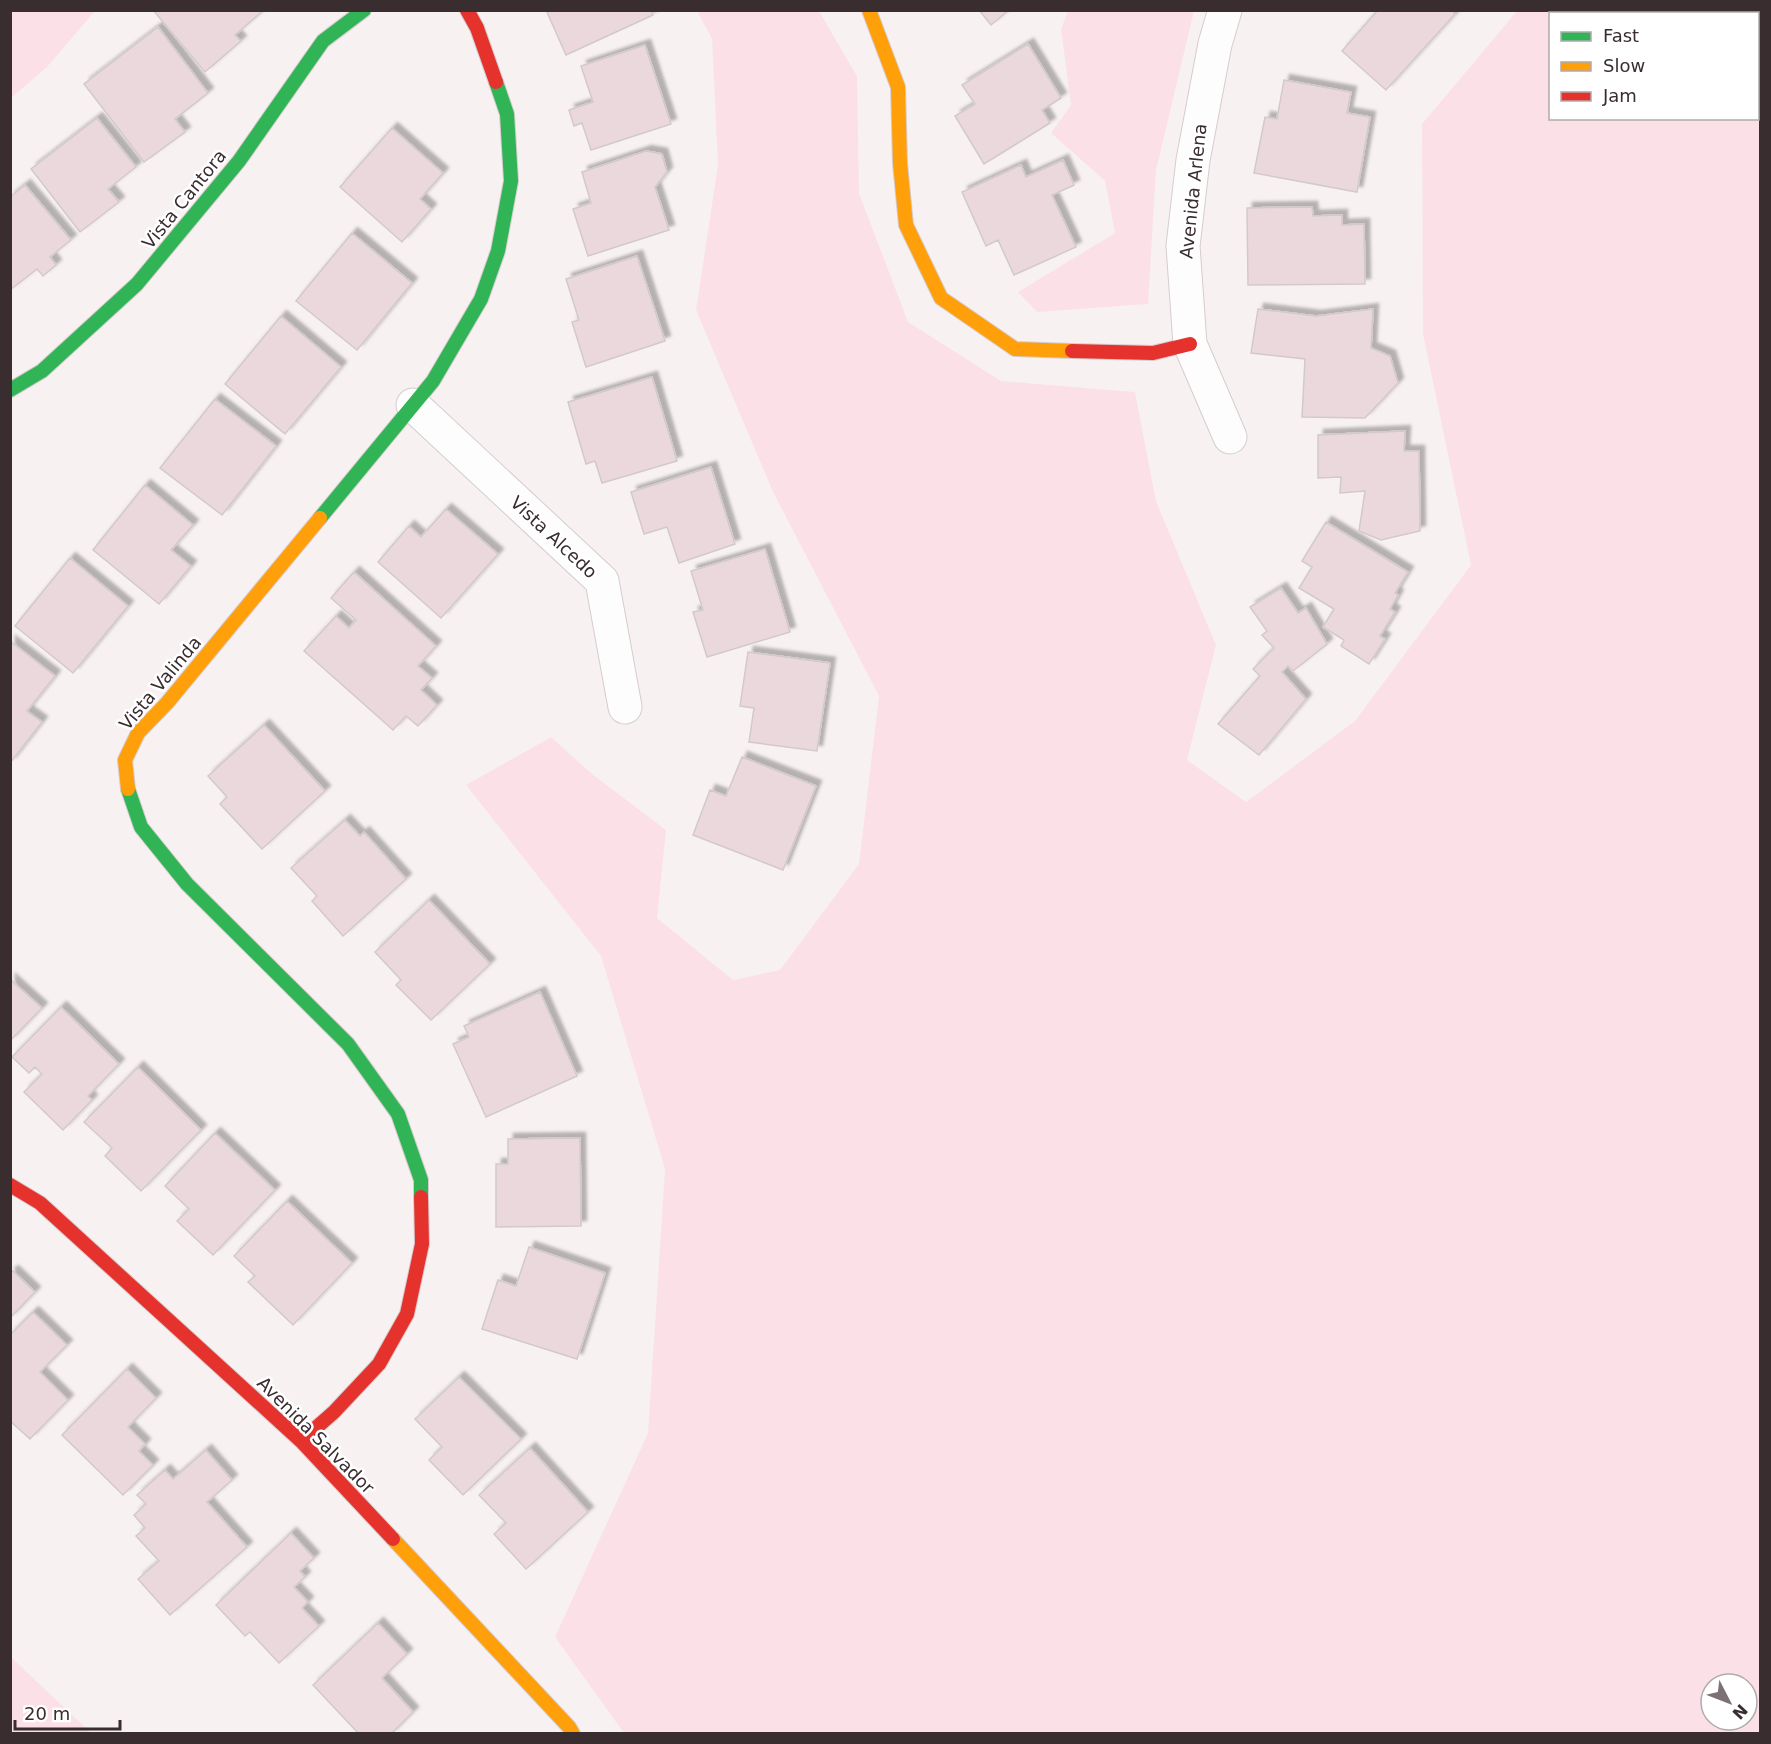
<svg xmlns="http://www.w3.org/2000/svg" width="1771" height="1744" viewBox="0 0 1771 1744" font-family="'DejaVu Sans',sans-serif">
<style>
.green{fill:#fbe1e7;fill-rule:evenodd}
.building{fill:#ebd8dd;stroke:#d2c9cb;stroke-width:1.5;filter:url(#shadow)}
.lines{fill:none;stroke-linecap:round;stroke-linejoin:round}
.street-casing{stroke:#d5ccce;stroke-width:35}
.fast-casing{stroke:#d5ccce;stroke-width:16}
.slow-casing{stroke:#d5ccce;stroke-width:16}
.jam-casing{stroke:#d5ccce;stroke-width:16}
.street{stroke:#fefdfd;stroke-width:33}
.fast{stroke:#30b455;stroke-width:14}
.slow{stroke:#ff9f0a;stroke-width:14}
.jam{stroke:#e5322d;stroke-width:14}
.labels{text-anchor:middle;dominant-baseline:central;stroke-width:5;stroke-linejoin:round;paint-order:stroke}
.street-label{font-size:18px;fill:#392d30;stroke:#fff}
</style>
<defs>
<filter id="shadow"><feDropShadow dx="5.5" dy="-5.5" stdDeviation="1.5" flood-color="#0004"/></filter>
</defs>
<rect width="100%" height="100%" fill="#f8f1f2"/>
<path class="green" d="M 11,10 L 95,11 L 47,67 L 11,98 Z
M 697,11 L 819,11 L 857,76 L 859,193 L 908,322 L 1001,381 L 1135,392 L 1156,501 L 1216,645 L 1187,760 L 1246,802 L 1355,721 L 1471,565 L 1423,334 L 1422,124 L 1517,11 L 1760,11 L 1760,1733 L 624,1733 L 555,1637 L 648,1433 L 665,1169 L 601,956 L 466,785 L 551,737 L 592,774 L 666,830 L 657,918 L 733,980 L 780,970 L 859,864 L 879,696 L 773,492 L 696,310 L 718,165 L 712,39 ZM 1550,14 L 1758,14 L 1758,118 L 1550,118 ZM 1711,1684 L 1747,1684 L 1747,1720 L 1711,1720 Z
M 1068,11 L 1194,11 L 1156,170 L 1148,304 L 1037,312 L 1018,292 L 1115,233 L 1105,181 L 1051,133 L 1071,105 L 1061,29 Z
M 10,1657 L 11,1657 L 91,1733 L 11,1733 Z"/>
<path class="building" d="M 153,10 L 264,10 L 235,35 L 241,41 L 205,72 Z
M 546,10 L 651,10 L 653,15 L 566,55 Z
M 979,10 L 1009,10 L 991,25 Z
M 1378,10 L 1451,10 L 1455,14 L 1386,90 L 1342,51 Z
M 158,27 L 208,93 L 175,119 L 185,132 L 144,162 L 84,84 Z
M 1028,44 L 1061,98 L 1042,110 L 1050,123 L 984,164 L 955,116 L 975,104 L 962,85 Z
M 645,45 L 671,124 L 591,150 L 582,123 L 574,126 L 569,110 L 593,102 L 581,66 Z
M 1284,80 L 1351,92 L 1347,113 L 1370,117 L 1357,192 L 1254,173 L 1265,117 L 1277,119 Z
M 97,118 L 136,167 L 108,189 L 119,202 L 80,232 L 31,169 Z
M 392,128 L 443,173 L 420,199 L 431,209 L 402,242 L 340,187 Z
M 646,151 L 662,154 L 667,172 L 655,187 L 669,230 L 588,256 L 573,209 L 591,203 L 582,172 Z
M 1063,160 L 1074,185 L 1052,195 L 1076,247 L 1014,275 L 998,240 L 986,246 L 962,192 L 1021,165 L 1026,177 Z
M 25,185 L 71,240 L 50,257 L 56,265 L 43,276 L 37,269 L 10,290 L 10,197 Z
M 1312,207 L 1313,216 L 1342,215 L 1342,225 L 1364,224 L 1365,284 L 1248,285 L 1247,208 Z
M 352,233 L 412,283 L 357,350 L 296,301 Z
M 637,256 L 665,341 L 586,367 L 572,322 L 579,320 L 566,279 Z
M 1258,309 L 1316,316 L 1373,309 L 1371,348 L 1390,356 L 1398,383 L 1365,418 L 1302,417 L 1305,359 L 1251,353 Z
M 281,316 L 341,367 L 285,434 L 225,384 Z
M 652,377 L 677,461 L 602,483 L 595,461 L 586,464 L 568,402 Z
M 215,399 L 276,446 L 222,515 L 160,468 Z
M 1405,431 L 1404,451 L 1419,451 L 1420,531 L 1381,540 L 1359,531 L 1365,491 L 1340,493 L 1341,477 L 1318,478 L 1318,435 Z
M 711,467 L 735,544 L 679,563 L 667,527 L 644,534 L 631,492 Z
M 145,485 L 193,525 L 171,550 L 191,566 L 159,604 L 93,550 Z
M 446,509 L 498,554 L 441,618 L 378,562 L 409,526 L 421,537 Z
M 1326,522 L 1408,572 L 1395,593 L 1398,595 L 1390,609 L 1395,612 L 1380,636 L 1385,639 L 1369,664 L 1341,646 L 1344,640 L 1323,627 L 1334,609 L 1299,588 L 1312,567 L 1302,561 Z
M 765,549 L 790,632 L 707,657 L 693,612 L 703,610 L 691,571 Z
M 70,558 L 128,606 L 73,673 L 15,626 Z
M 354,572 L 436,646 L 418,666 L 432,678 L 421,690 L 437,705 L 418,726 L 406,716 L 393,730 L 304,651 L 336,616 L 349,628 L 356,620 L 331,598 Z
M 1281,588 L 1298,613 L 1306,608 L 1327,644 L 1293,671 L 1288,666 L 1282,672 L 1306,699 L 1259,755 L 1218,724 L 1260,676 L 1253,669 L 1274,648 L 1262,635 L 1267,631 L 1250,607 Z
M 10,641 L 55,676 L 27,711 L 42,722 L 10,763 Z
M 748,652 L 830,663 L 817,751 L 749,742 L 754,708 L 740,706 Z
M 264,725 L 325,791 L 262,849 L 220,804 L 227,797 L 208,776 Z
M 742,757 L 816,786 L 783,870 L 693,835 L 710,790 L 726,796 Z
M 345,820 L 360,836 L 364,832 L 406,879 L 343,936 L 312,901 L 317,896 L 291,868 Z
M 429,900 L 490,964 L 431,1020 L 396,985 L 401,980 L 375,952 Z
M 10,979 L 42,1008 L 10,1041 Z
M 540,992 L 577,1076 L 486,1117 L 453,1044 L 469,1037 L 464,1026 Z
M 61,1007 L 119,1064 L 88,1096 L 92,1100 L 63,1130 L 24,1092 L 42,1074 L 35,1067 L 29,1073 L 12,1057 Z
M 138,1067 L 201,1130 L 141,1191 L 105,1156 L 112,1148 L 84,1122 Z
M 215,1133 L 275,1190 L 213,1255 L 177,1221 L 189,1209 L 165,1186 Z
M 580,1138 L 581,1226 L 496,1227 L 496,1164 L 508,1164 L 508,1139 Z
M 287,1201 L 352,1263 L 293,1325 L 248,1282 L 255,1276 L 234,1256 Z
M 529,1247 L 605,1273 L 577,1359 L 482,1329 L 498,1280 L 516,1286 Z
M 13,1271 L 35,1292 L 10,1318 L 10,1273 Z
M 33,1312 L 67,1345 L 40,1372 L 68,1400 L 30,1439 L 10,1421 L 10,1335 Z
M 127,1369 L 156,1398 L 128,1427 L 145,1444 L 139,1451 L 153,1465 L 123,1495 L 62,1435 Z
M 459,1377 L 521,1439 L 463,1495 L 429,1460 L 442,1447 L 415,1419 Z
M 530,1448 L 588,1512 L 526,1569 L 494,1534 L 506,1523 L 479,1495 Z
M 206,1450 L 232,1480 L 207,1502 L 247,1547 L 170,1615 L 138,1579 L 159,1561 L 136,1536 L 145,1528 L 134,1515 L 146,1504 L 137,1495 L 165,1470 L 173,1479 Z
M 291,1533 L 314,1558 L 300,1571 L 305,1577 L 294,1587 L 308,1602 L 302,1608 L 319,1626 L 279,1663 L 250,1632 L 245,1636 L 216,1605 Z
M 378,1623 L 407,1654 L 382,1678 L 413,1712 L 391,1734 L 359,1734 L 313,1685 Z"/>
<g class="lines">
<g class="street-casing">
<path id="street" d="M 1225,10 L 1215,44 L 1193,160 L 1183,246 L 1190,344 L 1230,437
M 413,405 L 602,581 L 625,707"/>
</g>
<g class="fast-casing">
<path id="fast" d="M 10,390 L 42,371 L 137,284 L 239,161 L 323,41 L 364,10
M 320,518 L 433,381 L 481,299 L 498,251 L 511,181 L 507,114 L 496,82
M 128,789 L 141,827 L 187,884 L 348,1044 L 398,1114 L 421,1180 L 421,1197"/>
</g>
<g class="slow-casing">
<path id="slow" d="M 869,10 L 898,87 L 900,163 L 906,225 L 941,298 L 1015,349 L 1072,351
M 128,789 L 125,760 L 138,733 L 167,703 L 320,518
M 393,1539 L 569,1727 L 573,1734"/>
</g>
<g class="jam-casing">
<path id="jam" d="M 467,10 L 477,28 L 496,82
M 1072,351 L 1153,353 L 1190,344
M 10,1185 L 40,1203 L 301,1441 L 393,1539
M 301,1441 L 334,1412 L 379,1364 L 407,1314 L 422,1244 L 421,1197"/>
</g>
<use href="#street" class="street"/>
<use href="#fast" class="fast"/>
<use href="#slow" class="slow"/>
<use href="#jam" class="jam"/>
</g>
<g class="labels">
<g class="street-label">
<text transform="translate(1193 191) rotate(-84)">Avenida Arlena</text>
<text transform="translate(184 199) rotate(-51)">Vista Cantora</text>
<text transform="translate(554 537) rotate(43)">Vista Alcedo</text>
<text transform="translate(160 683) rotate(-50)">Vista Valinda</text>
<text transform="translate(316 1435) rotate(45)">Avenida Salvador</text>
</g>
</g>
<rect width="1771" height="1744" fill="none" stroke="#392d30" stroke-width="24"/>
<rect x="1549" y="12" width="210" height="108" fill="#ffffff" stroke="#b0abac" stroke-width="1.5"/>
<rect x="1561" y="32" width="30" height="9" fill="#30b455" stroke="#b0abac" stroke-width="1.5"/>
<text x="1603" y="42" font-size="18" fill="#392d30">Fast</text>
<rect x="1561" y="62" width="30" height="9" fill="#ff9f0a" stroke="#b0abac" stroke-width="1.5"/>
<text x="1603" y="72" font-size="18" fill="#392d30">Slow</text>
<rect x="1561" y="92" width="30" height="9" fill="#e5322d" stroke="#b0abac" stroke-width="1.5"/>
<text x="1603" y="102" font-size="18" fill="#392d30">Jam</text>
<g transform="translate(1729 1702) rotate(132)"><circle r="28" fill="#ffffff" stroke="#b0abac" stroke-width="1.5"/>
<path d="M0-4.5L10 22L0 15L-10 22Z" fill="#7c7274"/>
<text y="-9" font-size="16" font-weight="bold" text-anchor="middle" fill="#392d30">N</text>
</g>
<path d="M15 1720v9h105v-9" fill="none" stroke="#392d30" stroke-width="3"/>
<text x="24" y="1720" font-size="18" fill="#392d30" stroke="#ffffff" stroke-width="4.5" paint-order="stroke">20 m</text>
</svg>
